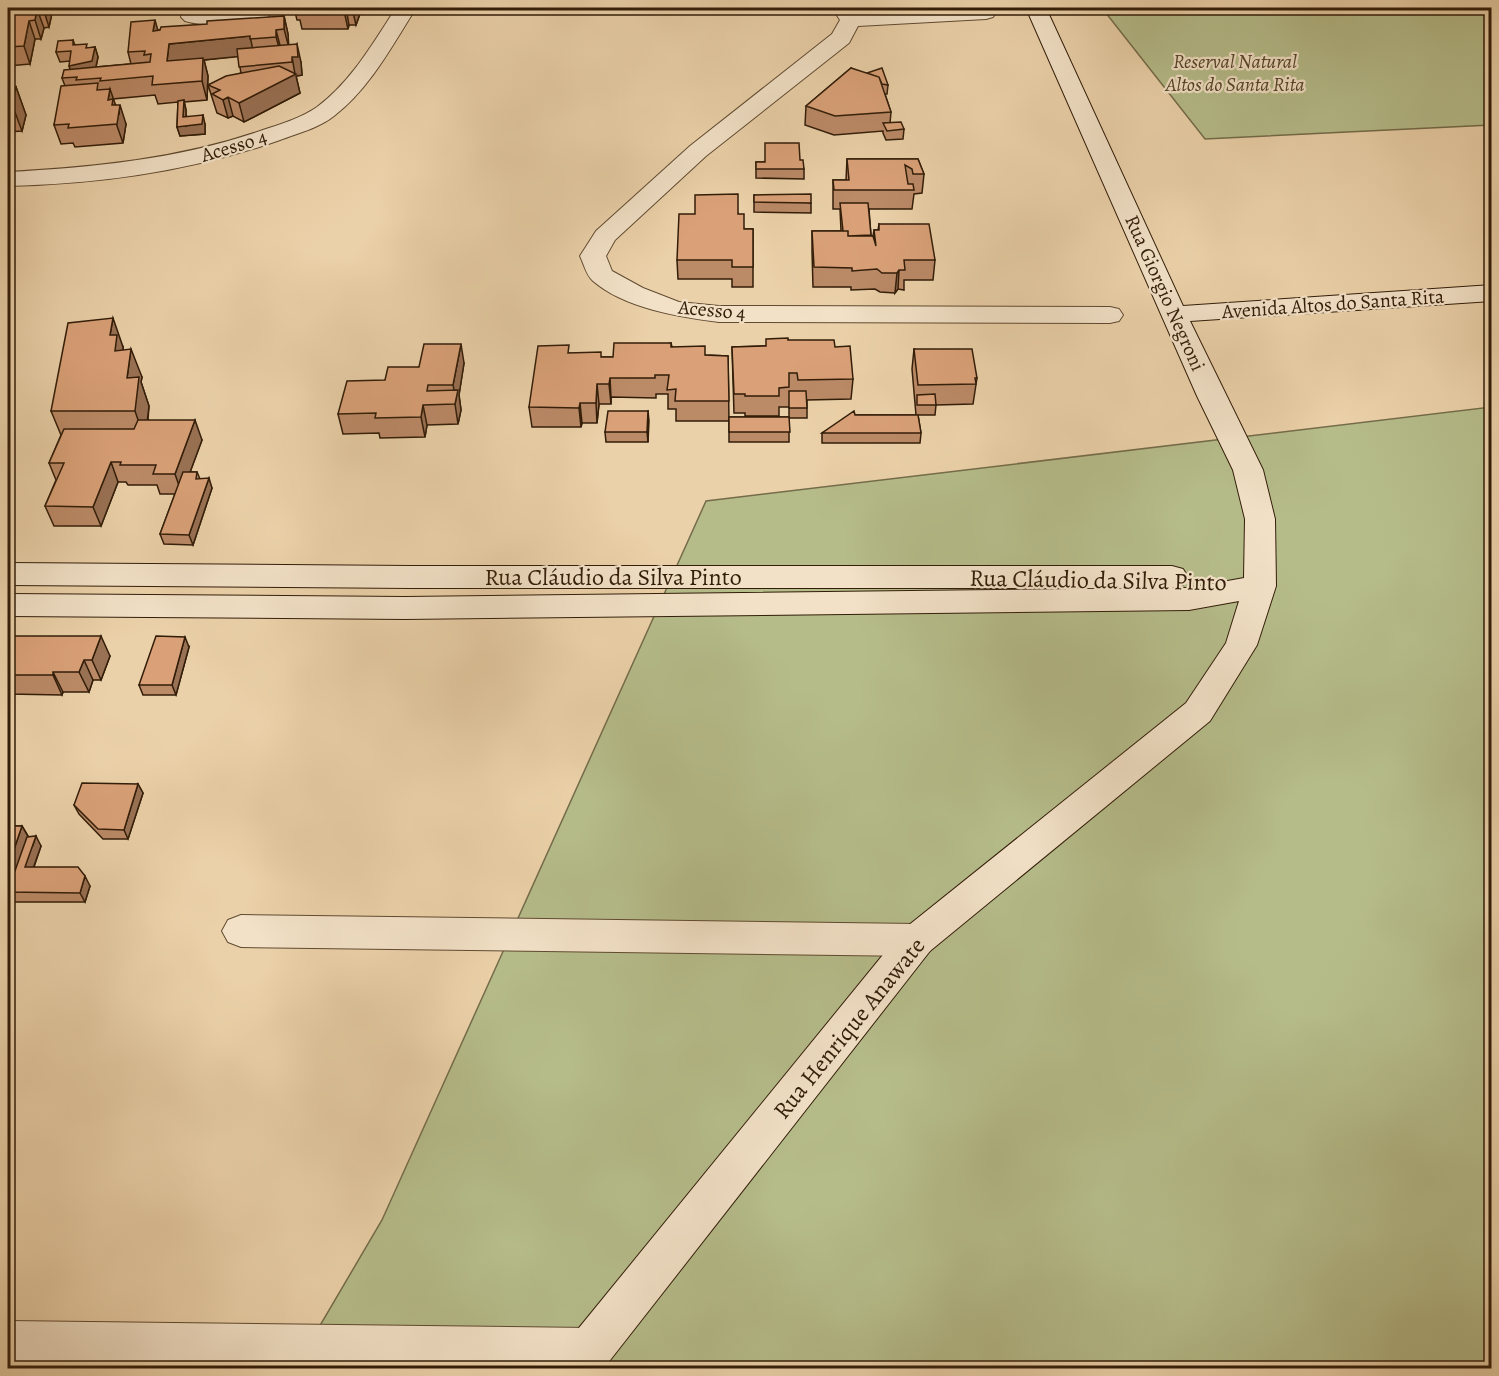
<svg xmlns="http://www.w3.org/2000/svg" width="1499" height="1376" viewBox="0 0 1499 1376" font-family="Alegreya,serif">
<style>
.green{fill:#b5bc8a;stroke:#746c4a;stroke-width:1.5}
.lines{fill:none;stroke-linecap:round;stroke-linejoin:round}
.street-casing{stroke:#604a31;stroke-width:2}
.secondary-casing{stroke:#321d09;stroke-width:2}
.street{fill:#f2e1c7;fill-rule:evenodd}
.secondary{fill:#f2e1c7;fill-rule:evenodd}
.wall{fill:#bb8a67;stroke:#321d09;stroke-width:1.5}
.shaded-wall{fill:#997154;stroke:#321d09;stroke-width:1.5}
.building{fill:#daa178;stroke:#321d09;stroke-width:1.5}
.labels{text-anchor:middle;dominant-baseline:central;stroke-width:4.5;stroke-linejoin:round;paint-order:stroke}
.far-park-label{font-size:20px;font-style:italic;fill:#534529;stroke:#f2e1c7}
.far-street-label{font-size:20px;fill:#321d09;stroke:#f2e1c7}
.street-label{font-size:24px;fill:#321d09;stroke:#f2e1c7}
</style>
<rect width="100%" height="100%" fill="#ebd1a9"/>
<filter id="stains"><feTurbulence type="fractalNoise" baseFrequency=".00333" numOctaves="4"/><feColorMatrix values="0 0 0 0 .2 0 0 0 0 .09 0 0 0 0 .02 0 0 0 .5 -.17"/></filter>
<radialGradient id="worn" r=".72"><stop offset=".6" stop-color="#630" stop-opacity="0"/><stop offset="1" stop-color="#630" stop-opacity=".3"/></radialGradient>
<path class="green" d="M 1102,8 L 1491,8 L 1491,125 L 1205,139 Z
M 1491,407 L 1491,1368 L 295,1368 L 382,1220 L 706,501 Z"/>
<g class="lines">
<g class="street-casing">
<path id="street" d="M 182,8 L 202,8 L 203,13 L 250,11 L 253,8 L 274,8 C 272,11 269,17 265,19 C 251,29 201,26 185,21 L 181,17 Z
M 396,8 L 416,8 C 392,46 370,88 334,116 C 319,128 298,133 280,140 C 193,171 100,184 8,186 L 8,172 C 95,167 180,159 263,130 C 281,124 301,118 317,107 C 351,82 373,43 396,8 Z
M 832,8 L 852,8 L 857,13 L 989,8 L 996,13 L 993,17 L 986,19 L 858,26 L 849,43 L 706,156 L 615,240 L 606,256 L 612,271 L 643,288 L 679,302 L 719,306 L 1110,307 L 1119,309 L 1123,315 L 1119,321 L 1110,323 L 719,322 C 679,317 624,308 593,281 C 586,275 584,264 580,256 L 596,231 L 690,146 L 832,34 L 840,20 Z
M 241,915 L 917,924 L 930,929 L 936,940 L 930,951 L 917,956 L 241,947 L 228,942 L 222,931 L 228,920 Z
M 8,1321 L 590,1328 L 606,1334 L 612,1350 L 606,1366 L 599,1368 L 8,1365 Z"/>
</g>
<g class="secondary-casing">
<path id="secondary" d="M 1026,8 L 1046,8 L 1183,306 L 1492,285 L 1492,301 L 1190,321 L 1263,470 L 1275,519 L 1276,586 L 1257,645 L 1210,721 L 930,951 L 604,1368 L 556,1368 L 562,1352 L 574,1334 L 904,929 L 1186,703 L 1226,643 L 1239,601 L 1189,610 L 405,619 L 8,616 L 8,594 L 405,597 L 1164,588 L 411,588 L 8,585 L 8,563 L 411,566 L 1172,566 L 1183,569 L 1188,577 L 1183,585 L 1172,588 L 1189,588 L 1244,578 L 1245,519 L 1233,470 L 1197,396 Z"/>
</g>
<use href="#street" class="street"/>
<use href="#secondary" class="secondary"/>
</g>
<path class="wall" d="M 8,8 L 50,8 L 52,13 L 49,27 L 44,28 L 41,39 L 35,39 L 30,64 L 8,66 Z
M 294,8 L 362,8 L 356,25 L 349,25 L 348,29 L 302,29 L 300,20 L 297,20 Z
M 284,16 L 288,34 L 288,44 L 301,62 L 302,75 L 296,76 L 300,93 L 244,122 L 233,116 L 228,118 L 217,113 L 208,85 L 241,73 L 238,56 L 204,60 L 208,76 L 207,100 L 184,102 L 186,110 L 186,116 L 205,124 L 205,134 L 180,136 L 177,127 L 178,102 L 158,104 L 155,95 L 113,99 L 115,105 L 126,124 L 123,143 L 75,147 L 73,143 L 61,144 L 54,125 L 65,86 L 62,78 L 70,69 L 70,61 L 60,62 L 56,52 L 73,40 L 75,45 L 88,48 L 95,47 L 98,57 L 96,67 L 131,64 L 128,52 L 158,30 Z
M 851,68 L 888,85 L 887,94 L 885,94 L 891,112 L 890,123 L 904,129 L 903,139 L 886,140 L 883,133 L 883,131 L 834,135 L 805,125 L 806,106 Z
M 8,83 L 9,88 L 16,87 L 26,115 L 22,131 L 8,132 Z
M 847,159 L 918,159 L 924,174 L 922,193 L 914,194 L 912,209 L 869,209 L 871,236 L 873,236 L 874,230 L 878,230 L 879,224 L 935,260 L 933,280 L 904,280 L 904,290 L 898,289 L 895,293 L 880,292 L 875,289 L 851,290 L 851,287 L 813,287 L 812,251 L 812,231 L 841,231 L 840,209 L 833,209 L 833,180 L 846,180 Z
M 800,160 L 804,169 L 804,179 L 756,178 L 756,162 Z
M 754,195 L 811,203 L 811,213 L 754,212 Z
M 738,214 L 744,229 L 753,229 L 753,287 L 732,287 L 732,279 L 678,279 L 677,260 Z
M 788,340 L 853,379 L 851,399 L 807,400 L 807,418 L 789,418 L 789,442 L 729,442 L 729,417 L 789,417 L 789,407 L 779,407 L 779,416 L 745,416 L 745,413 L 734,413 L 732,347 L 766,346 Z
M 671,343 L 672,347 L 706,355 L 728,356 L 729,421 L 676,421 L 676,409 L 668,409 L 668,394 L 656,394 L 656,398 L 611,397 L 611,404 L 599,404 L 597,423 L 582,423 L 581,427 L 532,427 L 529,407 L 570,353 L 602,357 L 613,357 Z
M 123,347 L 123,350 L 142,377 L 141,382 L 149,406 L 148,420 L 202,440 L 190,472 L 197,472 L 200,479 L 212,488 L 193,545 L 164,544 L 160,534 L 175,494 L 160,494 L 157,485 L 128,485 L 126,482 L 118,482 L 101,526 L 54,526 L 45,506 L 56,480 L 49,463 L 61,435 L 51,411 Z
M 914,349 L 977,378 L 973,404 L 936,405 L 935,415 L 918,415 L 921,433 L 920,443 L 822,443 L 822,433 L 855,415 L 916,415 L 912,369 Z
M 464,363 L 459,395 L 461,410 L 458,424 L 427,425 L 425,437 L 380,438 L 379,433 L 343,434 L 338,414 L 385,380 L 419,367 Z
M 648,411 L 648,442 L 606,442 L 605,432 Z
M 8,636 L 110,656 L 101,680 L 93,680 L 89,692 L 63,692 L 62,695 L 8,694 Z
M 189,647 L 176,695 L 143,695 L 139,685 Z
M 138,784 L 143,793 L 128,839 L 103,839 L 79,814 L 74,805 Z
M 8,826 L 22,826 L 28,836 L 41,846 L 34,867 L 90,886 L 85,902 L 8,902 Z"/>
<path class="shaded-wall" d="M 43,8 L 50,8 L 52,13 L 49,27 Z
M 346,8 L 349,25 L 348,29 L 344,11 Z
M 352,8 L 362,8 L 356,25 Z
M 37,9 L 44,28 L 41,39 L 35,20 Z
M 284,16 L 288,34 L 289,48 L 284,29 Z
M 155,20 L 160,38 L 153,31 Z
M 29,21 L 35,39 L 30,64 L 24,46 Z
M 276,30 L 281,49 L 281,55 L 276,37 Z
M 250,36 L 254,55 L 204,60 L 208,76 L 207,100 L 202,81 L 167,61 L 169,44 Z
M 297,44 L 301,62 L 302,75 L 296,76 L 300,93 L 244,122 L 239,103 L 295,74 L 292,57 Z
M 95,47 L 98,57 L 95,71 L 72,76 L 69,66 Z
M 8,83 L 13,98 L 16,87 L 26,115 L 22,131 L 12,104 L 8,102 Z
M 110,89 L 119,115 L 120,105 L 126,124 L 123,143 L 108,100 Z
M 228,97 L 233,116 L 228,118 L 223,100 Z
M 184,100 L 186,110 L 186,126 L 203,115 L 205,124 L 205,134 L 180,136 L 177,127 L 183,117 Z
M 899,270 L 898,289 L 895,293 L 897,273 Z
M 113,318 L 123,347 L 123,351 L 125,379 L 110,335 Z
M 461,344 L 464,363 L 459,395 L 461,410 L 458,424 L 455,404 L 456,399 L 453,385 Z
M 131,349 L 142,377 L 141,382 L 149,406 L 145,440 L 135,411 L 127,378 Z
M 610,378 L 611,397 L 611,404 L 609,384 Z
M 597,384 L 599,404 L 597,423 L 596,403 Z
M 580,403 L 582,423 L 581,427 L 579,408 Z
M 423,405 L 427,425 L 425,437 L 421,417 Z
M 648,411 L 649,421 L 648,442 L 647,432 Z
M 195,420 L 202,440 L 182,494 L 175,474 Z
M 111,462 L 118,482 L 101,526 L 93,507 Z
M 209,478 L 212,488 L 193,545 L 189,535 Z
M 101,636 L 110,656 L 101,680 L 92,660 Z
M 185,637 L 189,647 L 176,695 L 172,685 Z
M 84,660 L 93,680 L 89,692 L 79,672 Z
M 53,672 L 63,692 L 62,695 L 53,675 Z
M 138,784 L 143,793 L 128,839 L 124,830 Z
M 22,826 L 33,845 L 36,836 L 41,846 L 30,877 L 17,892 L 8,876 L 8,867 Z
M 85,876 L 90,886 L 85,902 L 80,893 Z"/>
<path class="building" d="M 8,8 L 43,8 L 43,9 L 37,9 L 35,20 L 29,21 L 24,46 L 8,47 Z
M 299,8 L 346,8 L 344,11 L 298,11 Z
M 284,16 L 284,29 L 276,30 L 276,37 L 250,39 L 250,36 L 169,44 L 167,61 L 203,58 L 202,81 L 152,85 L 153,76 L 100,81 L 101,78 L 76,80 L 77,77 L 62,78 L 64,70 L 150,62 L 151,54 L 144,55 L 145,51 L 128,52 L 131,22 L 155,20 L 153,31 L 160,30 L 161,27 L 207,24 L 207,21 Z
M 73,40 L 73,45 L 87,44 L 86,48 L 95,47 L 92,61 L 69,66 L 71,51 L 56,52 L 58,41 Z
M 297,44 L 298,57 L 292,57 L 292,62 L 239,67 L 237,49 Z
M 279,66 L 296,74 L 239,103 L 228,97 L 223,100 L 212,94 L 220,90 L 208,85 L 226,76 Z
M 851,68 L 879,77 L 891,112 L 835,116 L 806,106 Z
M 882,68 L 888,85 L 882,84 L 879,77 L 867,73 Z
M 98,83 L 97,90 L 110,89 L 108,100 L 113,99 L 112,105 L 120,105 L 117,124 L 68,128 L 69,124 L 54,125 L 61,86 Z
M 16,87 L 12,104 L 8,104 L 8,88 Z
M 184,100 L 183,117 L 203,115 L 202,124 L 177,127 L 178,101 Z
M 901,122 L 904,129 L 887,131 L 883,123 Z
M 765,143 L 799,143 L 800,160 L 803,160 L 804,169 L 756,169 L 756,162 L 765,162 Z
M 847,159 L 918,159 L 924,174 L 913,174 L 912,169 L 905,165 L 908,184 L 913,184 L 914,190 L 834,190 L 833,180 L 849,180 Z
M 738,194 L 738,214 L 744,214 L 744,229 L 753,229 L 753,267 L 732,267 L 732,260 L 677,260 L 679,214 L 695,214 L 695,195 Z
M 811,194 L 811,203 L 754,202 L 754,195 Z
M 840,203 L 868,203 L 871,235 L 848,236 L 848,231 L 843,231 Z
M 879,224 L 929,224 L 935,260 L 904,260 L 905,270 L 899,270 L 897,273 L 882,273 L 877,269 L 852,271 L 852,268 L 814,267 L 812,231 L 848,231 L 848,236 L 873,236 L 876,246 L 874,230 L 879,230 Z
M 113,318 L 110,335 L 117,335 L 115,351 L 131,349 L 127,378 L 139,377 L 135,411 L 51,411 L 68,323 Z
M 788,338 L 788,340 L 834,340 L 835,347 L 850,346 L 853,379 L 798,380 L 797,373 L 789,373 L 789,387 L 779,388 L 779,396 L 745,396 L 745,394 L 734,394 L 732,347 L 766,346 L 766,339 Z
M 614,343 L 671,343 L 671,347 L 705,346 L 705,355 L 728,356 L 729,401 L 675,401 L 676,389 L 667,390 L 669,375 L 655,375 L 655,378 L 610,378 L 609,384 L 597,384 L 596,403 L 580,403 L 579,408 L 529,407 L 538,346 L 569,345 L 568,353 L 601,352 L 601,357 L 613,357 Z
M 424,344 L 461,344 L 453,385 L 428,385 L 427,391 L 458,390 L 455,404 L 423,405 L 421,417 L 375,418 L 376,413 L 338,414 L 347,381 L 385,380 L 388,367 L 419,367 Z
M 914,349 L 972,349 L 977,378 L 975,378 L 976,384 L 918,385 Z
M 789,391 L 806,391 L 807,408 L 789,408 Z
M 935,394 L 936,405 L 917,405 L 917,395 Z
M 608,411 L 648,411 L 647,432 L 605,432 Z
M 854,411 L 855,415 L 918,415 L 921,433 L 822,433 Z
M 729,417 L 789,417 L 790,432 L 729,432 Z
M 138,420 L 195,420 L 175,474 L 153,474 L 156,465 L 120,465 L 121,462 L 111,462 L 93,507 L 45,506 L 64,463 L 49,463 L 64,429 L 134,429 Z
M 183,472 L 197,472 L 196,479 L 209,478 L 189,535 L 160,534 Z
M 8,636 L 101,636 L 92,660 L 84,660 L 79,672 L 53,672 L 53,675 L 8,675 Z
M 156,636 L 185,637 L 172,685 L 139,685 Z
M 82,783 L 138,784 L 124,830 L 98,829 L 74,805 Z
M 8,826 L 22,826 L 8,867 Z
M 36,836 L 25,867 L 78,867 L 85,876 L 80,893 L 8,892 L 8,882 L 11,882 L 27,837 Z"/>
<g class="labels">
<g class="far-park-label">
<text x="1235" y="61">Reserval Natural<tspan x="1235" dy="23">Altos do Santa Rita</tspan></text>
</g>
<g class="far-street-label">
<text transform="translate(234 146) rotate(-17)">Acesso 4</text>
<text transform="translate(1165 293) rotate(66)">Rua Giorgio Negroni</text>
<text transform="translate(1333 304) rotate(-4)">Avenida Altos do Santa Rita</text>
<text transform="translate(712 310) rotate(5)">Acesso 4</text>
</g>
<g class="street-label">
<text x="613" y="577">Rua Cláudio da Silva Pinto</text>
<text transform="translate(1098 580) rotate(1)">Rua Cláudio da Silva Pinto</text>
<text transform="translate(849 1028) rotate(-51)">Rua Henrique Anawate</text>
</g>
</g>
<rect width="1499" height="1376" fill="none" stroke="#ebd1a9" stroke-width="30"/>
<rect x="9" y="9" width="1481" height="1358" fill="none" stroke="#321d09" stroke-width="3"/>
<rect x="15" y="15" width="1469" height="1346" fill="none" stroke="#321d09" stroke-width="1.5"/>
<rect width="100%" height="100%" filter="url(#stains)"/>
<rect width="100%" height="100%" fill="url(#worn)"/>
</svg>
